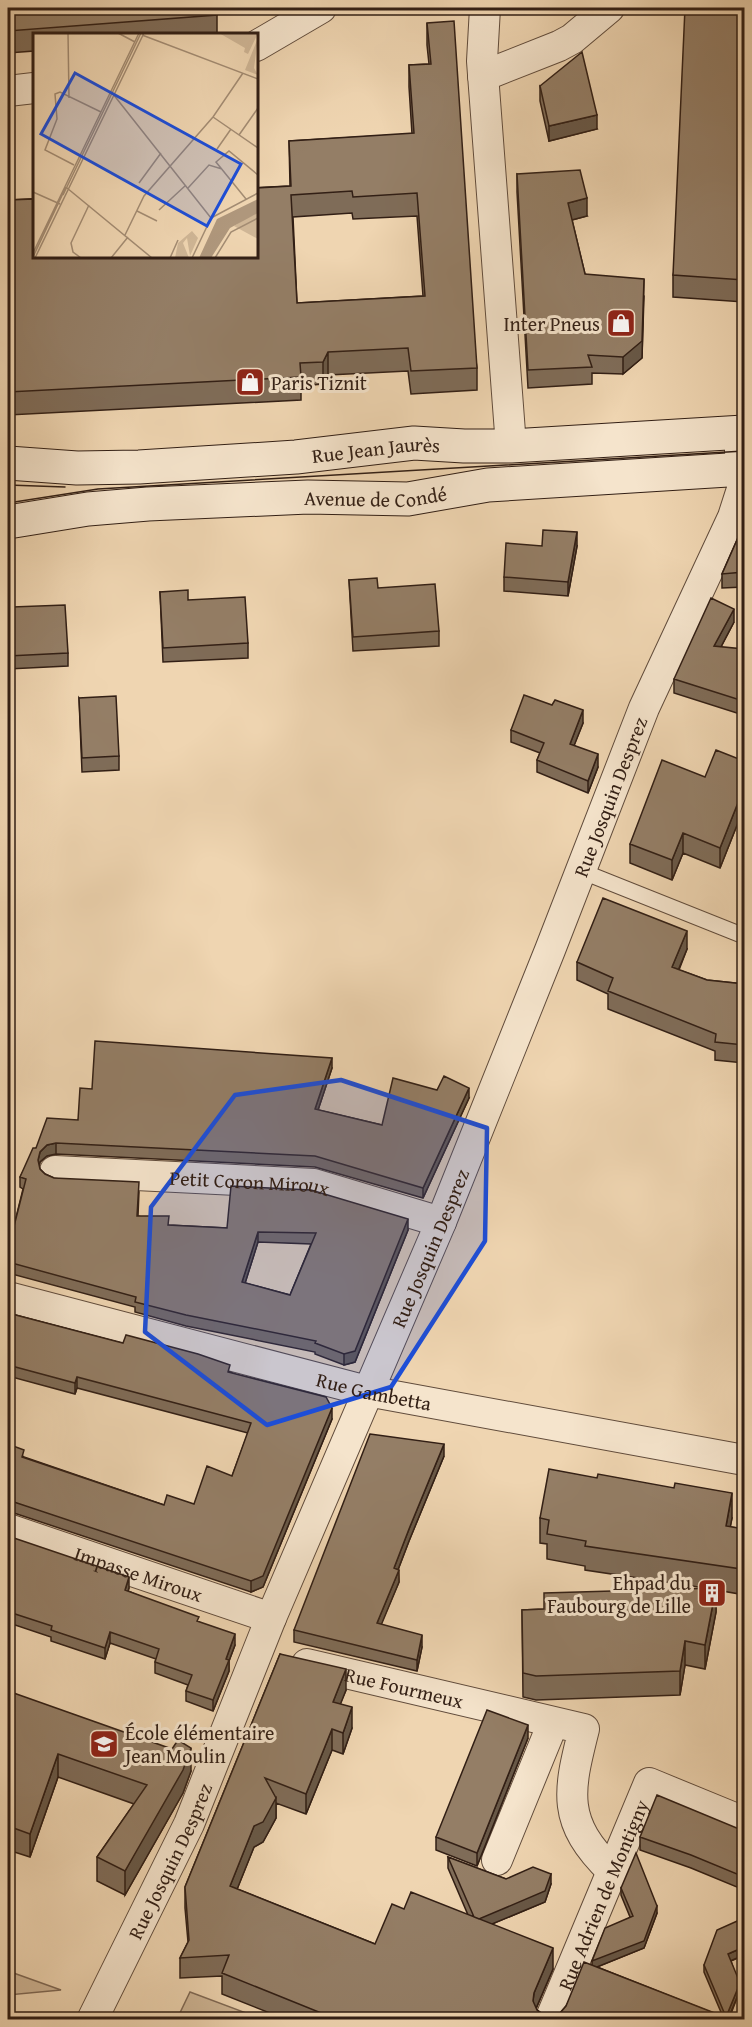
<svg xmlns="http://www.w3.org/2000/svg" width="752" height="2027" viewBox="0 0 752 2027" font-family="'Gentium Book Plus',serif">
<style>
.green{fill:#cfb696;stroke:#806a56;stroke-width:1.5}
.lines{fill:none;stroke-linecap:round;stroke-linejoin:round}
.service-casing{stroke:#614c3c;stroke-width:17}
.minor-casing{stroke:#614c3c;stroke-width:32}
.secondary-casing{stroke:#321f15;stroke-width:35}
.service{stroke:#f5e4cc;stroke-width:15}
.minor{stroke:#f5e4cc;stroke-width:30}
.secondary{stroke:#f5e4cc;stroke-width:33}
.tram{stroke:#321f15;stroke-width:1.5}
.wall{fill:#7f6c58;stroke:#321f15;stroke-width:1.5;fill-rule:evenodd}
.shaded-wall{fill:#685847;stroke:#321f15;stroke-width:1.5}
.building{fill:#947e66;stroke:#321f15;stroke-width:1.5;fill-rule:evenodd}
.marked{fill:#1d4ed8;fill-opacity:0.2;stroke:#1d4ed8;stroke-width:4.5;stroke-linejoin:round}
.labels{text-anchor:middle;dominant-baseline:central;stroke-width:6;stroke-linejoin:round;paint-order:stroke}
.poi-label{font-size:20px;fill:#321f15;stroke:#f5e4cc;text-anchor:end}
.street-label{font-size:20px;fill:#321f15;stroke:#f5e4cc}
.inset-road{fill:none;stroke:#a38c73;stroke-width:1.5}
.view{fill:#1d4ed8;fill-opacity:0.15;stroke:#1d4ed8;stroke-width:3}
.inset-edge{fill:none;stroke:#321f15;stroke-width:3}
</style>
<rect width="100%" height="100%" fill="#efd5b1"/>
<filter id="stains"><feTurbulence type="fractalNoise" baseFrequency=".00333" numOctaves="4"/><feColorMatrix values="0 0 0 0 .2 0 0 0 0 .09 0 0 0 0 .02 0 0 0 .5 -.17"/></filter>
<radialGradient id="worn" r=".72"><stop offset=".6" stop-color="#630" stop-opacity="0"/><stop offset="1" stop-color="#630" stop-opacity=".3"/></radialGradient>
<path class="green" d="M 8,1971 L 61,1990 L 8,1995 Z
M 190,1992 L 262,2019 L 177,2019 Z"/>
<g class="lines">
<g class="service-casing">
<path id="service" d="M 581,871 L 744,936"/>
</g>
<g class="minor-casing">
<g id="minor">
<path d="M 485,8 L 482,61 L 511,446"/>
<path d="M 256,46 L 321,8"/>
<path d="M 483,76 L 559,46 L 572,39 L 609,8"/>
<path d="M 8,91 L 34,88"/>
<path id="s1" d="M 55,1171 L 314,1184 L 441,1222"/>
<path id="s2" d="M 8,1297 L 367,1391 L 744,1460"/>
<path id="s3" d="M 8,1529 L 271,1618"/>
<path id="s4" d="M 307,1664 L 584,1729 C 568,1792 561,1822 612,1871"/>
<path d="M 497,1860 L 553,1723"/>
<path id="s5" d="M 92,2020 L 189,1824 L 271,1618 L 441,1222 L 550,950 L 644,708 L 733,517 L 742,489 L 739,432"/>
<path id="s6" d="M 550,2020 L 649,1783 L 744,1822"/>
</g>
</g>
<g class="secondary-casing">
<g id="secondary">
<path id="s7" d="M 8,463 L 77,468 L 139,467 L 296,457 L 414,443 L 464,446 L 511,446 L 744,432"/>
<path id="s8" d="M 8,522 L 88,509 L 148,504 L 308,497 L 408,499 L 488,485 L 744,469"/>
</g>
</g>
<use href="#service" class="service"/>
<use href="#minor" class="minor"/>
<use href="#secondary" class="secondary"/>
<path class="tram" d="M 8,485 L 65,487
M 8,503 L 98,489 L 744,451"/>
</g>
<path class="wall" d="M 8,8 L 217,15 L 217,34 L 34,34 L 34,51 L 8,53 Z
M 744,8 L 744,302 L 673,297 L 673,275 Z
M 427,23 L 477,368 L 477,390 L 411,394 L 408,371 L 328,375 L 323,384 L 301,386 L 301,400 L 8,415 L 8,200 L 290,186 L 289,141 L 412,134 L 409,87 L 409,65 L 429,64 L 427,45 ZM 352,213 L 353,219 L 417,216 L 423,296 L 297,303 L 293,217 Z
M 540,86 L 597,129 L 549,141 L 540,101 Z
M 517,174 L 587,216 L 572,220 L 585,274 L 644,296 L 642,358 L 623,374 L 592,373 L 592,384 L 528,388 L 517,192 Z
M 744,524 L 744,587 L 722,588 L 722,574 Z
M 577,546 L 568,596 L 504,591 L 504,577 Z
M 349,580 L 378,588 L 439,631 L 439,646 L 353,651 Z
M 160,592 L 188,600 L 248,643 L 248,658 L 163,662 Z
M 8,599 L 12,607 L 68,653 L 68,666 L 8,669 Z
M 734,622 L 721,647 L 744,662 L 740,714 L 674,693 L 674,679 Z
M 79,698 L 119,756 L 119,770 L 82,772 Z
M 583,723 L 574,745 L 598,767 L 588,793 L 537,772 L 537,760 L 540,753 L 511,742 L 511,730 Z
M 744,761 L 744,815 L 741,815 L 720,868 L 683,853 L 672,880 L 630,863 L 630,844 L 705,777 Z
M 687,949 L 679,970 L 707,980 L 744,984 L 744,1063 L 715,1060 L 715,1051 L 608,1009 L 608,994 L 577,980 L 577,962 Z
M 332,1068 L 318,1110 L 382,1125 L 469,1098 L 423,1198 L 315,1167 L 56,1154 L 47,1156 L 40,1162 L 39,1166 L 40,1169 L 45,1174 L 54,1178 L 139,1192 L 138,1216 L 169,1225 L 227,1228 L 408,1230 L 355,1362 L 344,1365 L 315,1354 L 315,1352 L 186,1326 L 135,1312 L 135,1307 L 8,1273 L 8,1233 L 12,1234 L 23,1189 L 20,1187 L 20,1177 L 36,1148 L 78,1120 L 92,1089 ZM 258,1242 L 311,1244 L 290,1295 L 245,1283 Z
M 8,1313 L 230,1372 L 332,1419 L 263,1587 L 251,1592 L 14,1513 L 8,1512 L 8,1444 L 24,1457 L 164,1505 L 194,1504 L 232,1476 L 248,1433 L 77,1388 L 75,1394 L 8,1376 Z
M 444,1456 L 409,1541 L 398,1570 L 399,1582 L 381,1624 L 422,1647 L 417,1671 L 294,1642 L 294,1630 Z
M 540,1518 L 732,1518 L 730,1527 L 744,1529 L 744,1626 L 739,1625 L 739,1594 L 716,1590 L 716,1612 L 705,1669 L 685,1665 L 680,1695 L 536,1700 L 523,1697 L 522,1610 L 544,1609 L 705,1588 L 585,1570 L 585,1566 L 547,1559 L 547,1544 L 540,1543 Z
M 8,1536 L 129,1588 L 128,1591 L 199,1622 L 235,1645 L 229,1661 L 229,1671 L 213,1711 L 186,1701 L 186,1691 L 188,1685 L 155,1673 L 155,1662 L 156,1659 L 110,1643 L 105,1659 L 51,1641 L 51,1637 L 12,1624 L 12,1618 L 8,1617 Z
M 280,1654 L 346,1690 L 340,1704 L 352,1728 L 343,1754 L 332,1750 L 306,1814 L 276,1803 L 276,1818 L 263,1842 L 254,1847 L 237,1889 L 375,1944 L 404,1909 L 468,1915 L 448,1868 L 448,1857 L 506,1879 L 551,1884 L 545,1902 L 492,1924 L 553,1969 L 536,2009 L 544,2015 L 552,2016 L 560,2013 L 566,2006 L 592,1965 L 630,1917 L 621,1895 L 621,1888 L 657,1913 L 644,1948 L 597,1967 L 723,2017 L 704,1972 L 704,1965 L 744,1918 L 744,1955 L 731,1961 L 740,1990 L 729,2019 L 730,2019 L 285,2019 L 222,1994 L 222,1976 L 180,1978 L 180,1958 L 188,1942 L 185,1908 L 185,1887 Z
M 8,1691 L 191,1771 L 183,1793 L 125,1895 L 97,1881 L 97,1857 L 134,1804 L 58,1777 L 30,1857 L 8,1850 Z
M 528,1738 L 477,1866 L 436,1850 L 436,1837 Z
M 744,1831 L 744,1890 L 691,1868 L 640,1850 L 640,1837 Z"/>
<path class="shaded-wall" d="M 597,115 L 597,129 L 549,141 L 549,126 Z
M 587,198 L 587,216 L 568,221 L 568,203 Z
M 644,279 L 642,358 L 623,374 L 623,357 Z
M 328,352 L 328,375 L 323,384 L 323,362 Z
M 577,532 L 577,546 L 568,596 L 568,582 Z
M 734,609 L 734,622 L 714,660 L 714,646 Z
M 744,649 L 744,662 L 740,714 L 740,700 Z
M 583,710 L 583,723 L 570,756 L 570,744 Z
M 598,754 L 598,767 L 588,793 L 588,781 Z
M 741,795 L 741,815 L 720,868 L 720,848 Z
M 683,833 L 683,853 L 672,880 L 672,860 Z
M 687,931 L 687,949 L 672,985 L 672,967 Z
M 332,1058 L 332,1068 L 315,1119 L 315,1109 Z
M 469,1088 L 469,1098 L 423,1198 L 423,1188 Z
M 56,1143 L 56,1154 L 47,1156 L 40,1162 L 38,1171 L 38,1160 L 40,1152 L 47,1145 Z
M 408,1219 L 408,1230 L 355,1362 L 344,1365 L 344,1354 Z
M 258,1232 L 258,1242 L 242,1293 L 242,1282 Z
M 77,1377 L 77,1388 L 75,1394 L 75,1383 Z
M 332,1408 L 332,1419 L 263,1587 L 251,1592 L 251,1581 Z
M 444,1444 L 444,1456 L 409,1541 L 394,1580 L 394,1568 L 409,1529 Z
M 732,1493 L 732,1518 L 726,1550 L 726,1526 Z
M 399,1570 L 399,1582 L 377,1635 L 377,1623 Z
M 129,1577 L 129,1588 L 125,1601 L 125,1590 Z
M 716,1588 L 716,1612 L 705,1669 L 705,1645 Z
M 110,1632 L 110,1643 L 105,1659 L 105,1648 Z
M 235,1634 L 235,1645 L 229,1661 L 229,1671 L 213,1711 L 213,1700 L 226,1659 Z
M 422,1635 L 422,1647 L 417,1671 L 417,1660 Z
M 685,1641 L 685,1665 L 680,1695 L 680,1671 Z
M 346,1669 L 346,1690 L 333,1723 L 333,1702 Z
M 352,1707 L 352,1728 L 343,1754 L 343,1733 Z
M 528,1725 L 528,1738 L 477,1866 L 477,1853 Z
M 332,1729 L 332,1750 L 306,1814 L 306,1794 Z
M 191,1748 L 191,1771 L 183,1793 L 125,1895 L 125,1871 Z
M 58,1754 L 58,1777 L 30,1857 L 30,1834 Z
M 276,1798 L 276,1818 L 263,1842 L 254,1847 L 230,1907 L 230,1886 L 254,1826 Z
M 551,1874 L 551,1884 L 545,1902 L 475,1931 L 475,1920 Z
M 657,1906 L 657,1913 L 644,1948 L 592,1969 L 592,1961 Z
M 744,1947 L 744,1955 L 728,1962 L 728,1954 Z
M 553,1948 L 553,1969 L 534,2013 L 533,2001 L 534,1993 Z
M 740,1983 L 740,1990 L 728,2019 L 726,2019 L 726,2017 Z"/>
<path class="building" d="M 8,8 L 216,8 L 217,15 L 8,31 Z
M 685,8 L 744,8 L 744,280 L 673,275 Z
M 454,21 L 477,368 L 411,371 L 408,348 L 328,352 L 323,362 L 300,363 L 301,377 L 8,392 L 8,200 L 34,199 L 34,256 L 256,256 L 256,188 L 291,186 L 289,141 L 414,133 L 409,65 L 431,64 L 427,23 ZM 352,191 L 353,197 L 417,193 L 425,296 L 297,303 L 291,195 Z
M 582,52 L 597,115 L 549,126 L 540,86 Z
M 580,170 L 587,198 L 568,203 L 585,274 L 644,279 L 642,341 L 623,357 L 588,355 L 592,367 L 528,370 L 517,174 Z
M 744,524 L 744,572 L 722,574 Z
M 543,530 L 577,532 L 568,582 L 504,577 L 506,543 L 542,546 Z
M 377,578 L 378,588 L 435,584 L 439,631 L 353,637 L 349,580 Z
M 188,590 L 188,600 L 245,597 L 248,643 L 163,648 L 160,592 Z
M 711,598 L 734,609 L 714,646 L 744,649 L 740,700 L 674,679 Z
M 8,599 L 10,599 L 12,607 L 65,605 L 68,653 L 8,656 Z
M 524,695 L 552,705 L 555,700 L 583,710 L 570,744 L 598,754 L 588,781 L 537,760 L 544,743 L 511,730 Z
M 116,696 L 119,756 L 82,758 L 79,698 Z
M 716,750 L 744,761 L 744,795 L 741,795 L 720,848 L 683,833 L 672,860 L 630,844 L 662,760 L 705,777 Z
M 603,898 L 687,931 L 672,967 L 707,980 L 744,984 L 744,1045 L 715,1042 L 716,1034 L 608,991 L 613,978 L 577,962 Z
M 95,1041 L 332,1058 L 315,1109 L 382,1125 L 393,1078 L 437,1090 L 444,1076 L 469,1088 L 423,1188 L 315,1156 L 56,1143 L 47,1145 L 40,1152 L 38,1160 L 40,1169 L 45,1174 L 54,1178 L 139,1182 L 137,1216 L 169,1216 L 168,1225 L 227,1228 L 231,1186 L 311,1190 L 408,1219 L 355,1351 L 344,1354 L 315,1343 L 316,1341 L 186,1315 L 135,1302 L 136,1297 L 8,1262 L 8,1233 L 12,1234 L 26,1179 L 20,1177 L 33,1148 L 36,1148 L 47,1118 L 78,1120 L 80,1088 L 92,1089 ZM 258,1232 L 316,1233 L 290,1295 L 242,1282 Z
M 8,1313 L 123,1343 L 126,1335 L 198,1354 L 230,1365 L 228,1372 L 326,1397 L 332,1408 L 263,1576 L 251,1581 L 14,1502 L 8,1502 L 8,1444 L 24,1450 L 22,1457 L 164,1505 L 167,1495 L 194,1504 L 207,1466 L 232,1476 L 251,1423 L 77,1377 L 75,1383 L 8,1365 L 8,1366 Z
M 370,1434 L 444,1444 L 409,1529 L 394,1568 L 399,1570 L 377,1623 L 422,1635 L 417,1660 L 294,1630 Z
M 549,1469 L 597,1478 L 598,1474 L 674,1488 L 675,1483 L 732,1493 L 726,1526 L 744,1529 L 744,1601 L 739,1600 L 741,1569 L 585,1546 L 586,1541 L 547,1534 L 549,1520 L 540,1518 Z
M 8,1536 L 129,1577 L 125,1590 L 199,1617 L 197,1621 L 235,1634 L 226,1659 L 229,1660 L 213,1700 L 186,1691 L 192,1675 L 155,1662 L 159,1649 L 110,1632 L 105,1648 L 51,1630 L 52,1626 L 12,1613 L 14,1608 L 8,1606 Z
M 716,1588 L 705,1645 L 685,1641 L 680,1671 L 536,1676 L 523,1673 L 522,1610 L 544,1609 L 544,1593 Z
M 280,1654 L 346,1669 L 333,1702 L 352,1707 L 343,1733 L 332,1729 L 306,1794 L 265,1778 L 276,1798 L 263,1822 L 254,1826 L 230,1886 L 375,1944 L 392,1904 L 404,1909 L 411,1892 L 553,1948 L 534,1993 L 533,2001 L 537,2010 L 544,2015 L 552,2016 L 560,2013 L 566,2006 L 584,1962 L 730,2019 L 336,2019 L 222,1973 L 229,1955 L 180,1958 L 189,1940 L 185,1887 Z
M 8,1691 L 172,1749 L 178,1740 L 191,1748 L 183,1770 L 125,1871 L 97,1857 L 147,1785 L 58,1754 L 30,1834 L 8,1826 Z
M 487,1710 L 528,1725 L 477,1853 L 436,1837 Z
M 657,1795 L 744,1831 L 744,1877 L 691,1855 L 640,1837 Z
M 636,1853 L 657,1906 L 644,1941 L 592,1961 L 605,1928 L 633,1916 L 621,1888 Z
M 448,1857 L 506,1879 L 533,1867 L 551,1874 L 545,1891 L 479,1919 L 474,1917 Z
M 744,1918 L 744,1947 L 728,1954 L 740,1983 L 726,2017 L 704,1965 L 717,1930 Z"/>
<path class="marked" d="M 341,1080 L 487,1128 L 485,1241 L 391,1387 L 267,1425 L 145,1332 L 151,1207 L 235,1095 Z"/>
<defs>
<g id="shop-square" transform="scale(1.5)"><rect x="-9" y="-9" width="18" height="18" rx="4" fill="#8f2418" stroke="#f5e4cc"/><path d="M-5-2.5h2.3a2.7 3.5 0 0 1 5.4 0H5L5.5 6h-11ZM-1.5-2.5h3a1.5 2.3 0 0 0-3 0Z" fill="#fff"/></g>
<g id="building-square" transform="scale(1.5)"><rect x="-9" y="-9" width="18" height="18" rx="4" fill="#8f2418" stroke="#f5e4cc"/><path d="M-4-6H4V6H1V3H-1V6H-4ZM-2.5-4.3h1.7v1.8h-1.7ZM.8-4.3h1.7v1.8H.8ZM-2.5-1h1.7V.8h-1.7ZM.8-1h1.7V.8H.8Z" fill="#fff"/></g>
<g id="school-square" transform="scale(1.5)"><rect x="-9" y="-9" width="18" height="18" rx="4" fill="#8f2418" stroke="#f5e4cc"/><path d="M0-5L7-2L0 1L-7-2ZM-4 1L0 2.5L4 1V4Q0 6-4 4Z" fill="#fff"/></g>
</defs>
<g fill-rule="evenodd">
<use href="#shop-square" x="621" y="323"/>
<use href="#shop-square" x="250" y="382"/>
<use href="#building-square" x="712" y="1593"/>
<use href="#school-square" x="104" y="1744"/>
</g>
<g class="labels">
<g class="poi-label">
<text x="600" y="323">Inter Pneus</text>
<text x="271" y="382" text-anchor="start">Paris Tiznit</text>
<text x="691" y="1582">Ehpad du<tspan x="691" dy="23">Faubourg de Lille</tspan></text>
<text x="125" y="1732" text-anchor="start">École élémentaire<tspan x="125" dy="23">Jean Moulin</tspan></text>
</g>
<g class="street-label">
<text stroke="none"><textPath href="#s7" startOffset="369">Rue Jean Jaurès</textPath></text>
<text stroke="none"><textPath href="#s8" startOffset="369">Avenue de Condé</textPath></text>
<text stroke="none"><textPath href="#s5" startOffset="1329">Rue Josquin Desprez</textPath></text>
<text stroke="none"><textPath href="#s1" startOffset="195">Petit Coron Miroux</textPath></text>
<text stroke="none"><textPath href="#s5" startOffset="843">Rue Josquin Desprez</textPath></text>
<text stroke="none"><textPath href="#s2" startOffset="378">Rue Gambetta</textPath></text>
<text stroke="none"><textPath href="#s3" startOffset="138">Impasse Miroux</textPath></text>
<text stroke="none"><textPath href="#s4" startOffset="100">Rue Fourmeux</textPath></text>
<text stroke="none"><textPath href="#s5" startOffset="177">Rue Josquin Desprez</textPath></text>
<text stroke="none"><textPath href="#s6" startOffset="136">Rue Adrien de Montigny</textPath></text>
</g>
</g>
<g transform="translate(33 33)">
<rect width="225" height="225" fill="#efd5b1"/>
<path d="M 186,0 L 225,0 L 215,21 L 211,19 L 212,15 ZM 225,5 L 221,35 L 225,42 L 212,37 ZM 225,180 L 225,206 L 201,193 L 212,186 ZM 159,198 L 165,205 L 157,223 L 154,205 L 150,210 L 156,225 L 142,225 L 145,210 Z" fill="#cfb696"/>
<path d="M 225,166 L 225,180 L 197,195 L 178,225 L 166,225 L 184,186 Z" fill="#af977c"/>
<path class="inset-road" d="M 35,0 L 36,65M 85,0 L 102,9M 109,2 L 225,46M 80,61 L 178,185M 180,84 L 225,115M 206,102 L 225,75M 184,116 L 198,96M 41,132 L 12,117 L 24,86 L 22,61 L 27,59 L 68,79M 106,150 L 128,120M 34,155 L 119,225M 155,155 L 176,132 L 189,136M 0,159 L 27,171M 30,162 L 108,0M 213,166 L 183,129 L 196,118 L 225,142M 126,177 L 153,152M 104,178 L 124,188M 178,185 L 225,160M 92,202 L 111,163 L 180,84 L 210,40M 0,220 L 106,0M 0,224 L 33,154M 2,225 L 111,0M 48,225 L 40,219 L 38,210 L 56,172M 78,225 L 95,204M 137,225 L 145,207M 159,225 L 178,185M 182,225 L 198,199 L 225,185"/>
<path class="view" d="M 42,40 L 208,131 L 174,193 L 8,101 Z"/>
<rect width="225" height="225" class="inset-edge"/>
</g>
<rect width="752" height="2027" fill="none" stroke="#efd5b1" stroke-width="30"/>
<rect x="9" y="9" width="734" height="2009" fill="none" stroke="#321f15" stroke-width="3"/>
<rect x="15" y="15" width="722" height="1997" fill="none" stroke="#321f15" stroke-width="1.5"/>
<rect width="100%" height="100%" filter="url(#stains)"/>
<rect width="100%" height="100%" fill="url(#worn)"/>
</svg>
